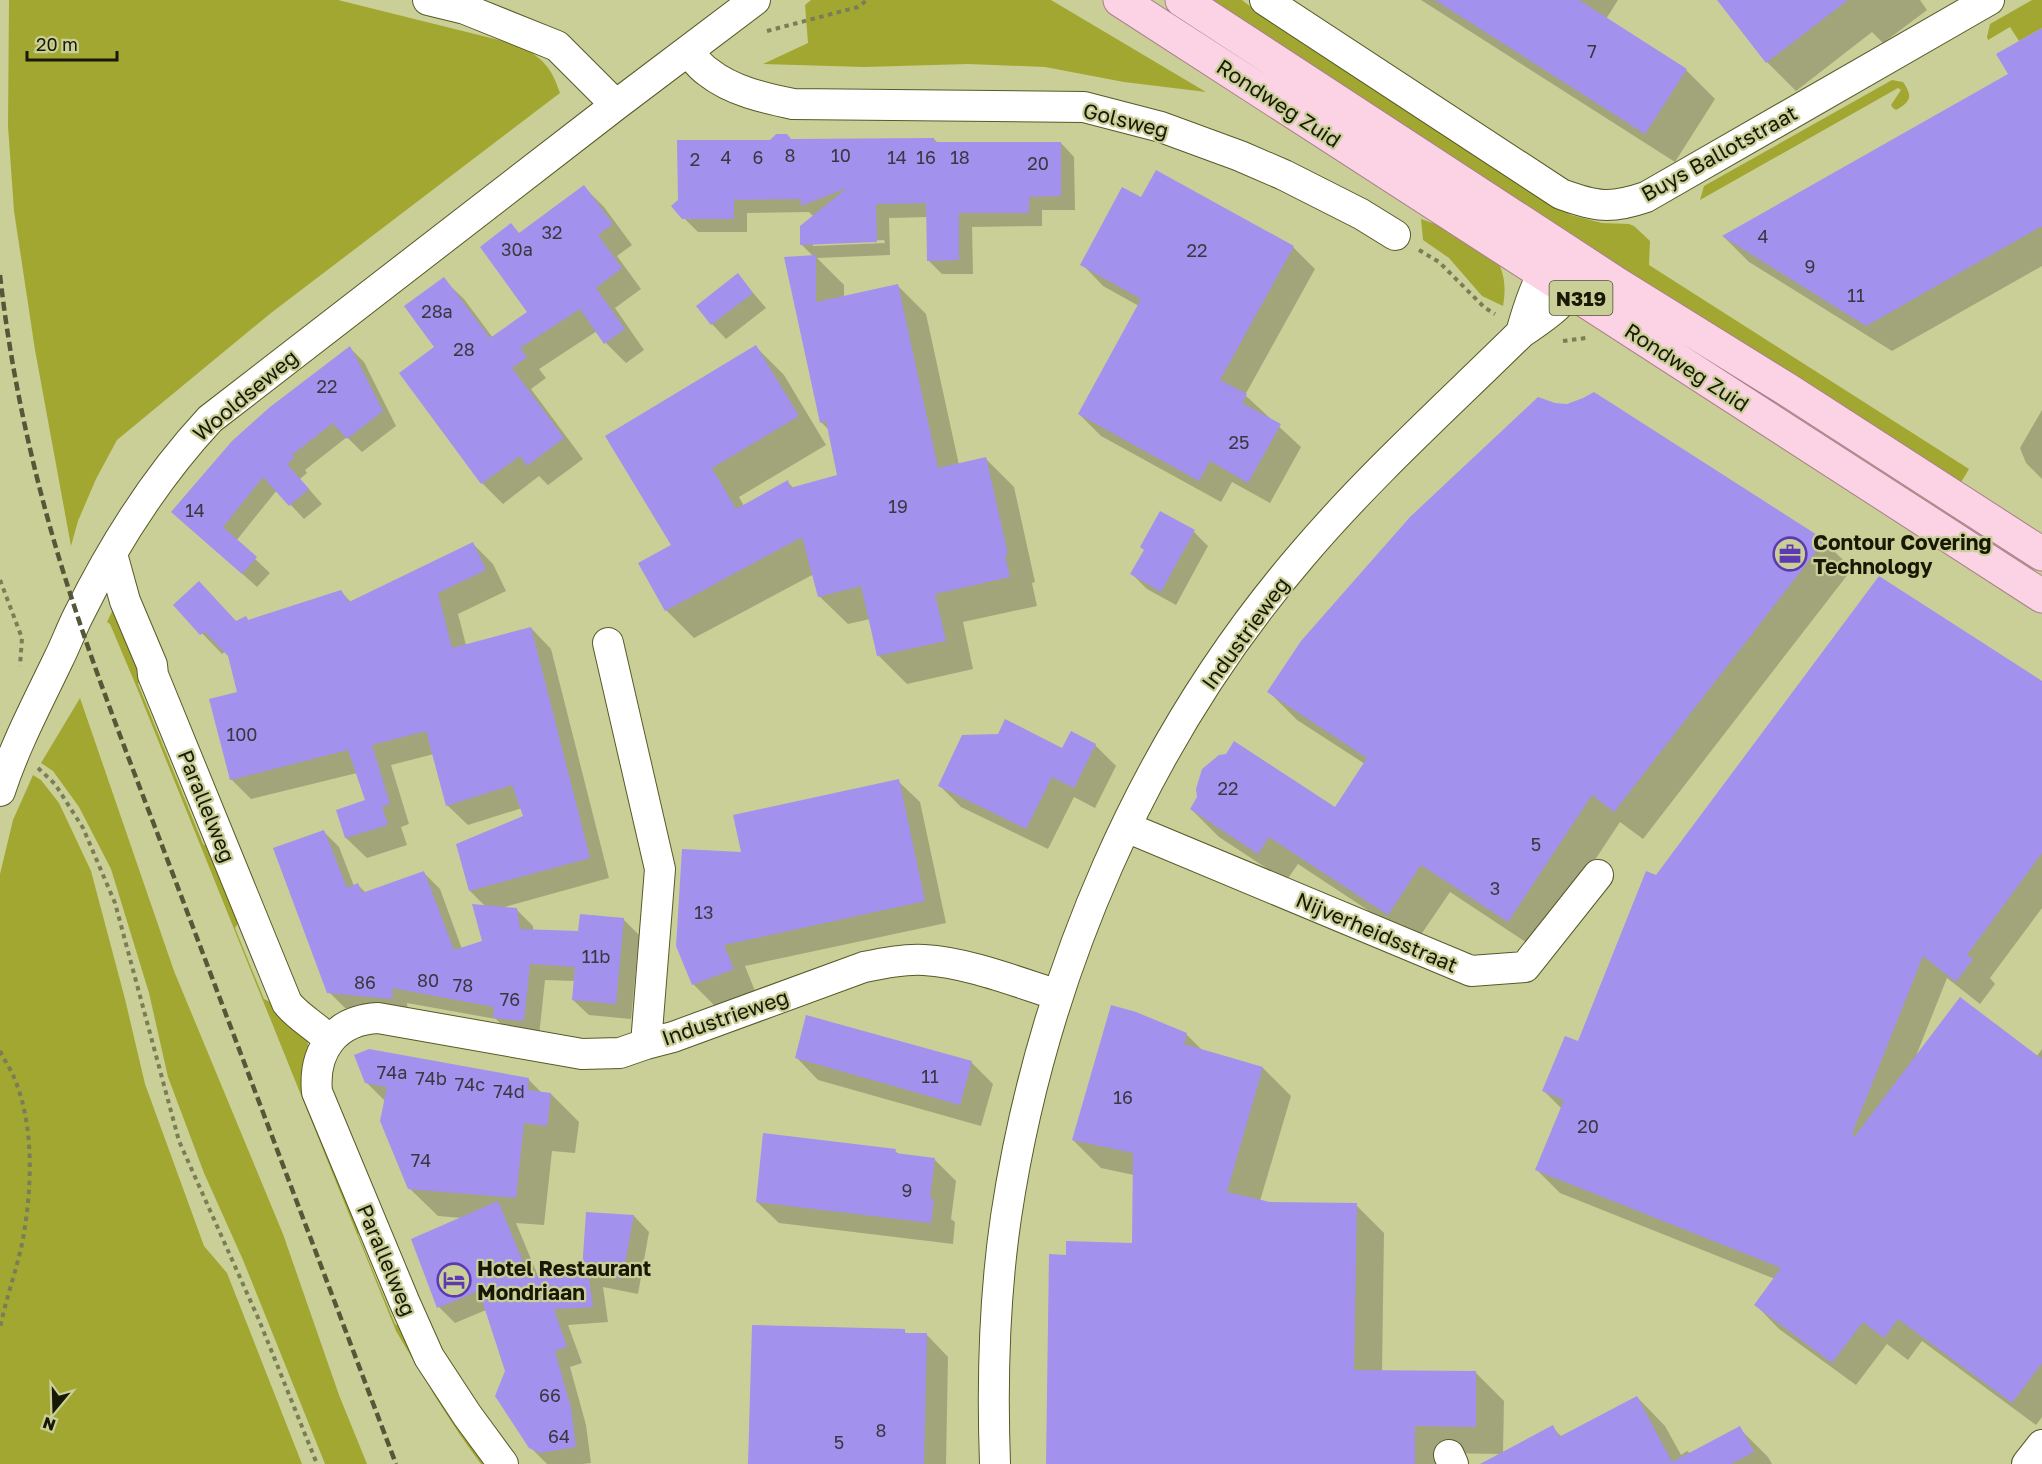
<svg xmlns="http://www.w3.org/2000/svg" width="2042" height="1464" viewBox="0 0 2042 1464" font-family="'Golos Text',sans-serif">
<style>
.green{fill:#a2a732}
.shadow{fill:#0003;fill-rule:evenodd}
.building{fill:#a391ee}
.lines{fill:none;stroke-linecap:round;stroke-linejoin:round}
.minor-casing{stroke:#575a27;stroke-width:32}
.major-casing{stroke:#aa7f8a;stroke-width:35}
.path{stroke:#7a7d56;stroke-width:4;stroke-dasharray:4.5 4.5;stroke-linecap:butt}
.minor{stroke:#fff;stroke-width:30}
.major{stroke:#fbd3e4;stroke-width:33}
.rail{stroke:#555838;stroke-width:4.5;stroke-dasharray:9 4.5;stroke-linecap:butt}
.labels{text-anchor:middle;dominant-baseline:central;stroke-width:4.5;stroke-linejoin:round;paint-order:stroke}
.number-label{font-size:18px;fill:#3b373f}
.shield{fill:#cacf98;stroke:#4d5031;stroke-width:1.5}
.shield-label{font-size:20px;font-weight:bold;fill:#181905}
.street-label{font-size:21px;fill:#181905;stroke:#cacf98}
.poi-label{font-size:21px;font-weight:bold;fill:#181905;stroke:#cacf98;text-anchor:start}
</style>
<rect width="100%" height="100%" fill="#cacf98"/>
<path class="green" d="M 9,0 L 338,0 L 519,45 C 543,59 551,66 560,93 L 271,313 L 117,440 L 96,479 L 78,521 L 71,546 L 35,350 L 14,211 L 8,126 Z
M 811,0 L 1051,0 L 1206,92 L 1124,82 L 1045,67 L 968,64 L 864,67 L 763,64 L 808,43 L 805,5 Z
M 1200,0 L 1242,0 L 1277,27 L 1571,215 L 1602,223 L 1629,224 L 1634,226 L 1650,241 L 1649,265 L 1969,469 L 1957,489 Z
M 2032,0 L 2042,0 L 2042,28 L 2019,41 L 2010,27 L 1988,40 L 1987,37 L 1990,24 Z
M 1892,80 L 1903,82 C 1913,96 1911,102 1896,110 L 1893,108 L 1891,105 L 1901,90 L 1898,88 L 1700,200 L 1704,186 Z
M 1421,219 C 1465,235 1514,245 1503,306 L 1482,296 L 1449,258 L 1423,240 Z
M 115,605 L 145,670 L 138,684 L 203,844 L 214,850 L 241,918 L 235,928 L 264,999 C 277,1004 308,1030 308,1045 C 308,1060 301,1068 304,1086 L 361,1228 L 358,1234 L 395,1324 L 403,1329 L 488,1464 L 481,1464 C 449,1422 423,1376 396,1331 L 137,688 L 110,624 L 107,622 Z
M 80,698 L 174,971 L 283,1234 L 339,1395 L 367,1464 L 325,1464 L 243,1260 L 204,1173 L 168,1077 L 149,993 L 111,869 L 79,807 L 53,771 L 41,763 Z
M 33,775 L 41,780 L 59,803 L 91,871 L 125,999 L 145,1084 L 204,1246 L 227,1273 L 302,1464 L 0,1464 L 0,874 L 13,820 Z"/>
<path class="shadow" d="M 1421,0 L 1618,0 L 1606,19 L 1686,70 L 1715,99 L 1675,162 Z
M 1719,0 L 1920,0 L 1927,10 L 1883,43 L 1872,32 L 1796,91 L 1767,62 Z
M 2042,30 L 2042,266 L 1892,351 L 1749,262 L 1724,237 L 2010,75 Z
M 934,139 L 938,143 L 1061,143 L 1074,157 L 1075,210 L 1042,210 L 1042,226 L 972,227 L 973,274 L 942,274 L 928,260 L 928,217 L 889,218 L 890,255 L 817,258 L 844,285 L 844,298 L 898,286 L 926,314 L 959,465 L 986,459 L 1014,487 L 1035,582 L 1032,583 L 1037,606 L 963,622 L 973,669 L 907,684 L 878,655 L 870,619 L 848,624 L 819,596 L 814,574 L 694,638 L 666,610 L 673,545 L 756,347 L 784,375 L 826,445 L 739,497 L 744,506 L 788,482 L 794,489 L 839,476 L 829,430 L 821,422 L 786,258 L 814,257 L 801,244 L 814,217 L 809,212 L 747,213 L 747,232 L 698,232 L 683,217 L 791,140 ZM 884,240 L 885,243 L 813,246 L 813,243 Z
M 584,187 L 604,207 L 632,245 L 617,256 L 641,289 L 615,308 L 644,350 L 626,363 L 606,343 L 597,331 L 539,369 L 546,378 L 531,389 L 583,459 L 548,485 L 539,476 L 503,504 L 482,483 L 401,373 L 436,348 L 443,279 L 464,299 L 493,338 L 530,312 L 511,225 L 520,234 Z
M 1142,199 L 1293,247 L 1315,269 L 1245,395 L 1301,447 L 1270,503 L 1232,482 L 1221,502 L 1101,436 L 1079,414 L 1139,306 L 1103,286 L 1082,264 Z
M 738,275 L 766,308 L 726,339 L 712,324 Z
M 350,348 L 364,362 L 396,426 L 362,452 L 347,437 L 305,470 L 307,473 L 300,479 L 322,504 L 304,519 L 277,490 L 236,541 L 270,573 L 257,587 L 173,512 Z
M 2042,410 L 2042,479 L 2026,463 L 2020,448 Z
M 1194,532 L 1208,546 L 1176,605 L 1147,589 L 1132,574 Z
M 1824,541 L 1852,569 L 1643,839 L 1620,822 L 1536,949 L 1450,892 L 1416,942 L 1298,864 L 1286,881 L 1219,837 L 1191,809 L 1335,809 L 1365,764 L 1297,720 L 1269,692 Z
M 473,544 L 493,564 L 506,591 L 458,614 L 466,645 L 531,628 L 551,649 L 609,878 L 501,908 L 517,910 L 533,926 L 533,931 L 580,933 L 623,919 L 639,935 L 631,1019 L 589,1015 L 573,1000 L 575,981 L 545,980 L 539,1036 L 510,1033 L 496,1019 L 407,1003 L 408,1014 L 345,1008 L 329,992 L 323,831 L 339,847 L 354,886 L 358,885 L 366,893 L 424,873 L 440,889 L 462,949 L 484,942 L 486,907 L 470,891 L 525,817 L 522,808 L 468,825 L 447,805 L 434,754 L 391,765 L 409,824 L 401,827 L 407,845 L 367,858 L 346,838 L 337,811 L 367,801 L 357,773 L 251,799 L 231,779 L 239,693 L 230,655 L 226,651 L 222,654 L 175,605 L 237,622 L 246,618 L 249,621 L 341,592 L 351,602 Z
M 2042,682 L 2042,908 L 1990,978 L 1995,984 L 1980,1004 L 1947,978 L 1916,1056 L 2037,1056 L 2042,1049 L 2042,1417 L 2036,1425 L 1922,1341 L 1908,1360 L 1887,1344 L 1856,1385 L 1779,1329 L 1756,1305 L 1775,1279 L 1560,1193 L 1537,1170 L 1562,1109 L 1544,1091 L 1578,1043 L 1657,876 Z
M 1095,745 L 1116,766 L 1095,808 L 1074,797 L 1048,849 L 961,807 L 940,786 L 1063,750 Z
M 898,781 L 920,802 L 946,923 L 745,966 L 755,991 L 715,1006 L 693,984 L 743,854 Z
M 1186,1034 L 1203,1051 L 1263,1068 L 1291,1096 L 1260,1201 L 1270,1204 L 1356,1205 L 1384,1233 L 1382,1372 L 1476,1373 L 1504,1401 L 1503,1453 L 1552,1427 L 1562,1437 L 1637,1397 L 1665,1426 L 1681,1455 L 1687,1451 L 1691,1454 L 1739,1428 L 1768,1457 L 1772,1464 L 1497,1464 L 1501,1454 L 1443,1453 L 1443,1464 L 1047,1464 L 1068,1256 L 1133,1244 L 1134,1175 L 1101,1168 L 1073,1140 Z
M 797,1058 L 971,1062 L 993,1084 L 981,1126 L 818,1080 Z
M 529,1080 L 542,1093 L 551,1094 L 579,1122 L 575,1153 L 552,1151 L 544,1225 L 516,1223 L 538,1276 L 584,1272 L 634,1216 L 649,1232 L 638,1294 L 603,1287 L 608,1322 L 568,1325 L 582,1363 L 570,1367 L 586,1425 L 591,1463 L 582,1464 L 547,1464 L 530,1447 L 486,1310 L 455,1323 L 439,1307 L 462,1218 L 438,1216 L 409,1188 L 386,1102 L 366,1082 Z
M 895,1151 L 900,1155 L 934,1159 L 956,1181 L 951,1219 L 955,1222 L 953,1244 L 779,1223 L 757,1202 Z
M 904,1331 L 908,1335 L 927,1335 L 948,1357 L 946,1464 L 749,1464 Z"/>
<path class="building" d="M 1435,0 L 1579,0 L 1687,69 L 1645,134 Z
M 1717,0 L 1848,0 L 1766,63 Z
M 2042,28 L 2042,226 L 1866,326 L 1722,236 L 2008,74 L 1996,54 Z
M 776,134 L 787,134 L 791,139 L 934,138 L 934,142 L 1061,142 L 1061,196 L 1029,197 L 1029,213 L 959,213 L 959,260 L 927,261 L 926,203 L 876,204 L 877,242 L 800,245 L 800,226 L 847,188 L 801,206 L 801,199 L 734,200 L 734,219 L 682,219 L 671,206 L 678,200 L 677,140 L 770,140 Z
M 1156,170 L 1294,246 L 1220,380 L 1247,394 L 1242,403 L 1281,424 L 1248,483 L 1210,461 L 1199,481 L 1078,414 L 1141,299 L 1080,265 L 1122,187 L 1141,197 Z
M 584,185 L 613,224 L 598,235 L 622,268 L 596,288 L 625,329 L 604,344 L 580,309 L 520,348 L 527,357 L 512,368 L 564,438 L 527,466 L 520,456 L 481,484 L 399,373 L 434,347 L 404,306 L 444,277 L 490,338 L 527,312 L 480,247 L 511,223 L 519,233 Z
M 816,255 L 816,302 L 898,284 L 938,468 L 986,457 L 1008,554 L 1005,555 L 1010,577 L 935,594 L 946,641 L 877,656 L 861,586 L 818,597 L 802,537 L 665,611 L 638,563 L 671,545 L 605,436 L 756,345 L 799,416 L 712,468 L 736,509 L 788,480 L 790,488 L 837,475 L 826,421 L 820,423 L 784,257 Z
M 738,273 L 753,293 L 711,325 L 696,306 Z
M 350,346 L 383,411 L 347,439 L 333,423 L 292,455 L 294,458 L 287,464 L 309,489 L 289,506 L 263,477 L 223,527 L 257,557 L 242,574 L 171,512 L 232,441 L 270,407 Z
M 1594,392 L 1825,540 L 1614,812 L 1592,795 L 1508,922 L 1421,865 L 1388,915 L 1269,837 L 1258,854 L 1190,809 L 1197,797 L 1196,789 L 1202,769 L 1219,755 L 1226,754 L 1234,741 L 1335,807 L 1367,758 L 1267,692 L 1301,641 L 1410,517 L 1538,397 L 1555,403 L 1567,404 L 1583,398 Z
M 1160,511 L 1195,530 L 1161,592 L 1130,574 L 1144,550 L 1140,547 Z
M 473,542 L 486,570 L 438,593 L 452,648 L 531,627 L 590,858 L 469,891 L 456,844 L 523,816 L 512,785 L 446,806 L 426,731 L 372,745 L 390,804 L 382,807 L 388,825 L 345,838 L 336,810 L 365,800 L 348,750 L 230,780 L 209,699 L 237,692 L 228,656 L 205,632 L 200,635 L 173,605 L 199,581 L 236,621 L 246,616 L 248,620 L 341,590 L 349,602 Z
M 1879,576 L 2042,681 L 2042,853 L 1967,955 L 1973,959 L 1956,982 L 1923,956 L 1852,1134 L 1855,1136 L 1960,997 L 2042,1059 L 2042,1363 L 2012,1403 L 1898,1319 L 1884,1338 L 1863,1322 L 1832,1363 L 1754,1305 L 1781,1268 L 1535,1170 L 1564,1100 L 1542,1091 L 1565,1036 L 1578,1041 L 1646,871 L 1656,875 Z
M 1005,719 L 1062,748 L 1071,731 L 1096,744 L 1074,788 L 1052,777 L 1026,829 L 938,786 L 962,735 L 998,734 Z
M 899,779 L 925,901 L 724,945 L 734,969 L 692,985 L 676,946 L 682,849 L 741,852 L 733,815 Z
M 324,830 L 347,888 L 358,883 L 362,893 L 424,871 L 454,950 L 482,941 L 472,904 L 517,908 L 520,929 L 578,931 L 580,914 L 624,918 L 616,1004 L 572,1000 L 575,967 L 530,964 L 524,1021 L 493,1018 L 494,1007 L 392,988 L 393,999 L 327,993 L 273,848 Z
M 1111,1005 L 1136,1012 L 1187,1033 L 1184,1044 L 1263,1067 L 1227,1192 L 1270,1202 L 1357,1203 L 1354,1370 L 1476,1371 L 1476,1427 L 1415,1426 L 1415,1464 L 1046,1464 L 1049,1254 L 1066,1255 L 1066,1241 L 1132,1243 L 1133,1153 L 1072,1140 Z
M 806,1015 L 972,1061 L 960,1105 L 795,1058 Z
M 369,1049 L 529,1078 L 528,1090 L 551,1093 L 547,1126 L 524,1123 L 516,1198 L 408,1189 L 380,1121 L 387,1087 L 365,1083 L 354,1055 Z
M 763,1133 L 896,1149 L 895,1153 L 935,1158 L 930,1198 L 934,1199 L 931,1223 L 756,1202 Z
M 498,1201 L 529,1276 L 582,1270 L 586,1212 L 634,1215 L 622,1279 L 588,1272 L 593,1307 L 554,1309 L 567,1347 L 555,1351 L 571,1408 L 576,1447 L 540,1453 L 529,1448 L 495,1396 L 505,1371 L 479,1291 L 437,1308 L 411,1239 Z
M 752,1325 L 905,1329 L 905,1333 L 927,1333 L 924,1464 L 748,1464 Z
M 1637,1396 L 1672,1462 L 1740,1426 L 1754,1452 L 1731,1464 L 1480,1464 L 1553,1425 L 1559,1437 Z"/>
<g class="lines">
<g class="minor-casing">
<path id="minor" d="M 428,0 L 465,9 L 557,46 L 616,105
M 1265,0 L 1561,194 C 1596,207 1611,209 1646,197 L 1989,0
M 688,51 C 694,58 700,67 708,72 C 732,91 764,98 793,104 L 1084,107 L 1161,127 L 1240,156 L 1284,175 L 1361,214 L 1395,235
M 1521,333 C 1529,304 1538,278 1555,253
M 112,554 L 125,601 L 152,665 L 153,675 L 287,1003 C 299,1018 316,1026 329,1040
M 608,643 L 660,869 L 646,1044 L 673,1037 L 864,967 C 884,963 904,959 924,960 C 966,962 1017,982 1058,995
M 0,791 C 15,745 38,702 59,658 C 66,644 71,630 78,616 C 113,545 156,477 210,419 L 616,105 L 755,0
M 1126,827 L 1471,971 L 1525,967 L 1598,875
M 1449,1455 L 1453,1464
M 503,1464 L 467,1415 L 429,1357 L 404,1301 L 317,1092 C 313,1050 336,1020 378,1018 L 582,1054 L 620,1053 L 646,1044
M 995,1464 C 992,1382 994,1299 1006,1217 C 1042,977 1143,740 1302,555 C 1369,476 1448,405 1521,333 C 1552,312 1564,304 1583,271
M 2027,1464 L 2042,1445"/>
</g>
<g class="major-casing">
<path id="major" d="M 1120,0 L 2042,596
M 1182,0 L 1617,284 L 1788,390 L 2042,554"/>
</g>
<path class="path" d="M 767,31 L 858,7 L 867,0
M 1419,250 L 1439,262 L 1485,308 L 1495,314
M 1563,341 L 1586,338
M 0,580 L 22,638 L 20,666
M 38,768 L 55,784 L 83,828 L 115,903 L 179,1141 L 259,1320 L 317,1464
M 0,1051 C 4,1059 9,1067 13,1075 C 35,1125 32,1187 23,1239 C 17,1269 6,1298 0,1328"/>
<use href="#minor" class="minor"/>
<use href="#major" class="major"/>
<path class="rail" d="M 0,275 C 10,365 29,454 54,541 C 88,658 134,771 177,885 C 250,1078 323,1271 396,1464"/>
</g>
<defs>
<g id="office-ring" transform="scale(1.725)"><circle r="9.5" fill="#cacf98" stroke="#5e3ab2" stroke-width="1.5"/><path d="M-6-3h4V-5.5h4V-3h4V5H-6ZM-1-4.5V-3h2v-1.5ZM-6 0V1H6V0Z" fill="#5e3ab2"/></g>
<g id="hotel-ring" transform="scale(1.725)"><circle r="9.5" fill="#cacf98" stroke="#5e3ab2" stroke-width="1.5"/><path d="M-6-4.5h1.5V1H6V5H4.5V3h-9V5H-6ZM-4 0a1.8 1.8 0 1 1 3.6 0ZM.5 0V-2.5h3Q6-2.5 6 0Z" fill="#5e3ab2"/></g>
</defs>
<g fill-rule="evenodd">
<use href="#office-ring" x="1790" y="554"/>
<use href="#hotel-ring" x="454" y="1280"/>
</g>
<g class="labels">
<g class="number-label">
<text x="1592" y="51">7</text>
<text x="790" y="155">8</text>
<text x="841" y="155">10</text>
<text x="726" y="157">4</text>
<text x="758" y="157">6</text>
<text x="897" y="157">14</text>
<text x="926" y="157">16</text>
<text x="960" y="157">18</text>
<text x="695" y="159">2</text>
<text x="1038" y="163">20</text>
<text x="552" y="232">32</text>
<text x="1763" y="236">4</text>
<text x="517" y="249">30a</text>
<text x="1197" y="250">22</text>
<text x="1810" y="266">9</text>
<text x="1856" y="295">11</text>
<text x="437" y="311">28a</text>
<text x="464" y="349">28</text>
<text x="327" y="386">22</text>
<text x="1239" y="442">25</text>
<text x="898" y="506">19</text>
<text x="195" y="510">14</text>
<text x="242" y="734">100</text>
<text x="1228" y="788">22</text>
<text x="1536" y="844">5</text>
<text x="1495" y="888">3</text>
<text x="704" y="912">13</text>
<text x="596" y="956">11b</text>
<text x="428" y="980">80</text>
<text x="365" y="982">86</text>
<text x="463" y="985">78</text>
<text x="510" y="999">76</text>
<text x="392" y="1072">74a</text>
<text x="930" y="1076">11</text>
<text x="431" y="1078">74b</text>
<text x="470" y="1084">74c</text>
<text x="509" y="1091">74d</text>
<text x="1123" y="1097">16</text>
<text x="1588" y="1126">20</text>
<text x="421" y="1160">74</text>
<text x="907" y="1190">9</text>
<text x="550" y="1395">66</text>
<text x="881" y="1430">8</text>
<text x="559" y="1436">64</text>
<text x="839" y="1442">5</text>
</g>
<rect class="shield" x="1549.5" y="281" width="63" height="34" rx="4.5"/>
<g class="shield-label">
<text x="1581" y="298">N319</text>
</g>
<g class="street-label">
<text transform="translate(1279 103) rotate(33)">Rondweg Zuid</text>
<text transform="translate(1126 120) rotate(14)">Golsweg</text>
<text transform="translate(1719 153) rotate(-29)">Buys Ballotstraat</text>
<text transform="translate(1687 367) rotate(33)">Rondweg Zuid</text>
<text transform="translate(245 395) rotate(-40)">Wooldseweg</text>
<text transform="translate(1245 633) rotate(-54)">Industrieweg</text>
<text transform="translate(207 806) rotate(68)">Parallelweg</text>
<text transform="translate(1377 932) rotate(23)">Nijverheidsstraat</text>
<text transform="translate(725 1017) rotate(-19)">Industrieweg</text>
<text transform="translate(387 1260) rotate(67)">Parallelweg</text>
</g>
<g class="poi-label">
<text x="1813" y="542">Contour Covering<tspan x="1813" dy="24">Technology</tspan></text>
<text x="477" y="1268">Hotel Restaurant<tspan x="477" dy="24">Mondriaan</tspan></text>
</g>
</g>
<g transform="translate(54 1410) rotate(199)" stroke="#cacf98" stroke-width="4.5" paint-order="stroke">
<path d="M0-4.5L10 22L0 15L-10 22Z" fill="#181905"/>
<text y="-9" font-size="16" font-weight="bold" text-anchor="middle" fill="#181905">N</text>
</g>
<path d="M27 51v9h90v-9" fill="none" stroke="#181905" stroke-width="3"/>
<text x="36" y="51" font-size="18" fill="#181905" stroke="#cacf98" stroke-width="4.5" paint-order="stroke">20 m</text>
</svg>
